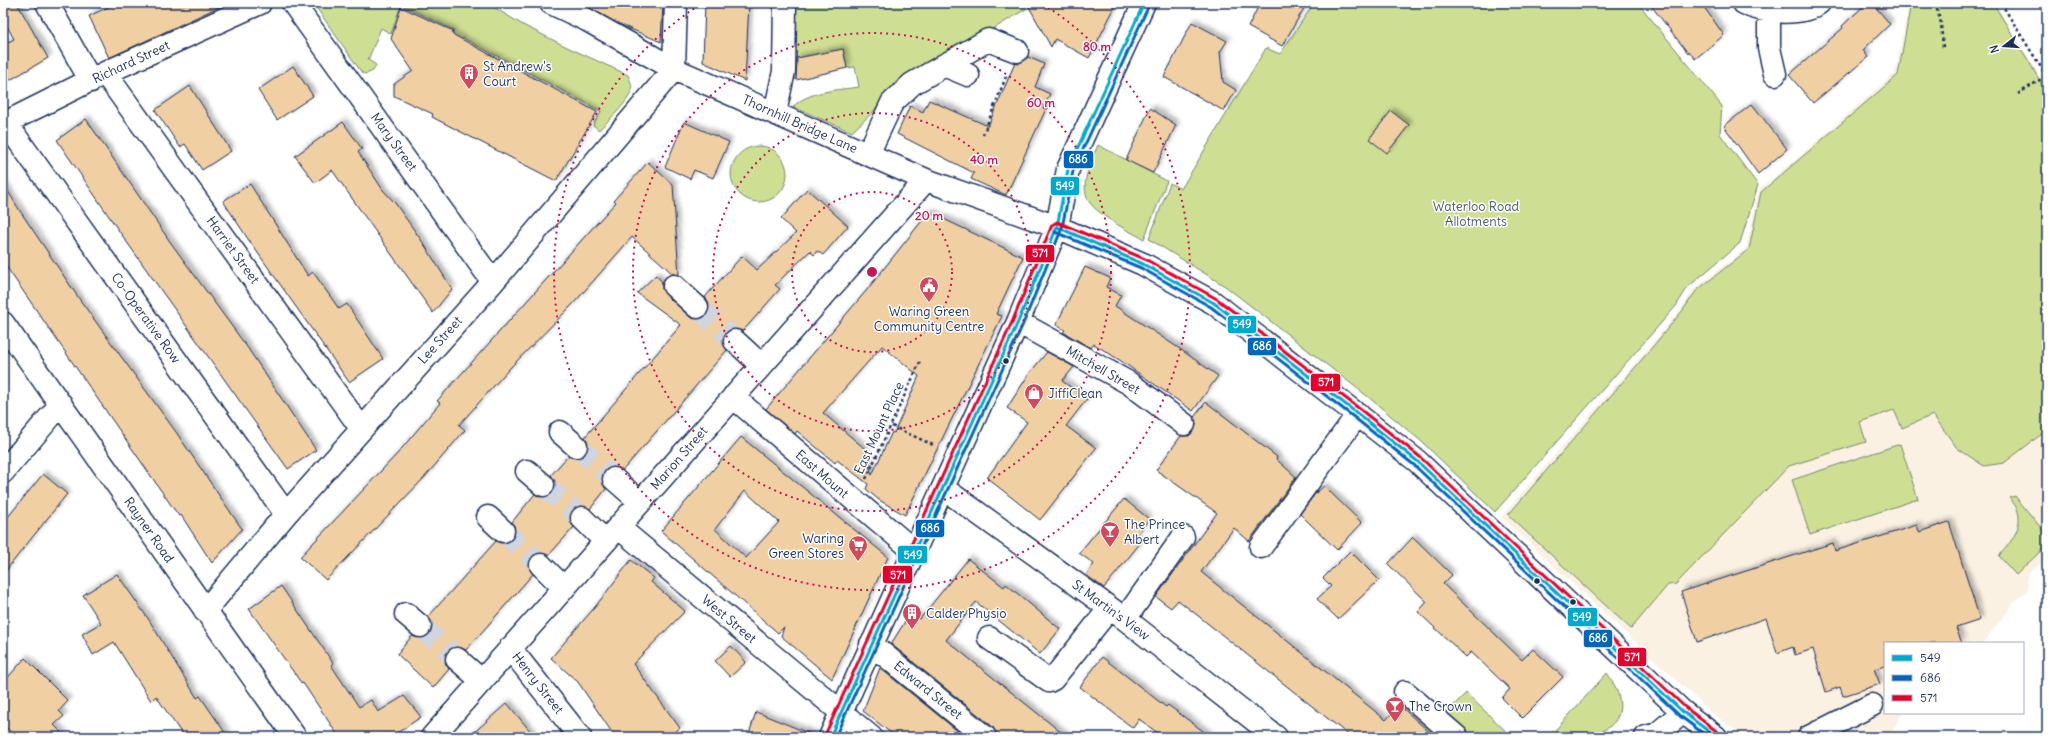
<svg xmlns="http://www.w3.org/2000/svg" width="2050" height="740" viewBox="0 0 2050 740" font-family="Delius,sans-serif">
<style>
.built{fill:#faf1e3}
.green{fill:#cede92;stroke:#748678}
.building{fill:#f0cfa2;stroke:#1b2f5e;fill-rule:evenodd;filter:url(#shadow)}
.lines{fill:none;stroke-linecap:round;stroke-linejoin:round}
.minor-tunnel{stroke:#d1d5df;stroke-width:22;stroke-dasharray:22 11;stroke-linecap:butt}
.minor-casing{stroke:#1b2f5e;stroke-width:25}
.path{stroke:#1b2f5e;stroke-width:2.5;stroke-dasharray:3 3;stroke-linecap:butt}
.minor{stroke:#fff;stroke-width:22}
.bus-1-casing{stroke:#fff;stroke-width:6}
.bus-2-casing{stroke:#fff;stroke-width:6}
.bus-3-casing{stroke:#fff;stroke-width:6}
.bus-1{stroke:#00a9ce;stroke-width:3}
.bus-2{stroke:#0065bd;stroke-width:3}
.bus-3{stroke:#e4002b;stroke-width:3}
.ring{fill:none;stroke:#c2185b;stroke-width:2;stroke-dasharray:2 4}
.bus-dot{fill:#1b2f5e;stroke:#fff;stroke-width:1.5}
.labels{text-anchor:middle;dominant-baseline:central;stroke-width:3;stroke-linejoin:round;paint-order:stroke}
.street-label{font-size:13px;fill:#1b2f5e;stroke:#fff}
.poi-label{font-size:13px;fill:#1b2f5e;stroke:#fff;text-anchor:start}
.park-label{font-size:13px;fill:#485b6b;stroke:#fff}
.centre{fill:#c2185b;stroke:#fff;stroke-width:2}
.ring-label{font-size:12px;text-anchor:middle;font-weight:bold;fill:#c2185b;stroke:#fff;stroke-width:3;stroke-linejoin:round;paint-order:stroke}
.line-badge{stroke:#fff;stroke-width:1.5}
.badge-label{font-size:11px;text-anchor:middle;font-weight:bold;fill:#fff}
</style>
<defs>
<filter id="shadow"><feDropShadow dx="3.5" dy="-3.5" stdDeviation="2" flood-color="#0004"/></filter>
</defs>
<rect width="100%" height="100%" fill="#fff"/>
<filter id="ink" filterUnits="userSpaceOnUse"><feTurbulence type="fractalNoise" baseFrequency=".025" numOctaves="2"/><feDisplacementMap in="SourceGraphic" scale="8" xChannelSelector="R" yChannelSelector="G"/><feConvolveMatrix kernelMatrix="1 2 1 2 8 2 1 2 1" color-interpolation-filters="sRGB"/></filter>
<g filter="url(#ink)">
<path class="built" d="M 1909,3 L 1995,3 L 2033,64 L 2047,92 L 2047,558 L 2027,575 L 2028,590 L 2017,599 L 1983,643 L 1885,643 L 1885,713 L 1903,713 L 1892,731 L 1886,737 L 1745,737 L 1712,713 L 1501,517 L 1636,362 L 1681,309 L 1694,289 L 1746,248 L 1759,189 L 1796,159 L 1895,73 Z"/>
<path class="green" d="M 313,3 L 487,3 L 523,25 L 567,47 L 628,75 C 630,80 633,85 631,91 C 629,102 608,121 599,130 L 593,125 L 601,111 L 463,38 L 455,58 L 446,54 L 454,30 L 401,5 L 391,34 L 381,28 L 368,60 L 376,65 L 373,71 L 366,74 L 362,73 Z
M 794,3 L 1022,3 L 1026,9 L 886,94 L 873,112 L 852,132 L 793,107 C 807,91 838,90 859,87 L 855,67 L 847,68 L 843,49 L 792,59 Z
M 1314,3 L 1638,3 L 1722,106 L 1720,134 L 1758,185 L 1740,243 L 1688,287 L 1676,306 L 1495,512 L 1422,442 L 1367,396 L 1225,286 L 1149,239 L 1170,183 L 1181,189 L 1266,48 L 1280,54 Z
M 1911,3 L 1993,3 L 2031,65 L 2047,94 L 2047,430 L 2004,463 L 1984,466 L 1957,448 L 1933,415 L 1902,428 L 1894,410 L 1860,422 L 1866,442 L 1789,466 L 1676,584 L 1668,585 L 1631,629 L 1508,515 L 1639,363 L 1683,310 L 1696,291 L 1749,249 L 1761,192 L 1898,75 Z
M 1098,145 L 1167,181 L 1144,239 C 1130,232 1093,213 1087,198 C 1081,181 1091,161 1098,145 Z
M731 174a28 28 0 1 1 56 0a28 28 0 1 1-56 0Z
M 1900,444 L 1918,499 L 1810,535 L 1792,480 Z
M 2015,496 L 2047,535 L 2047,545 L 2016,575 L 1999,556 C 2014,539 2030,518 2009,498 Z
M 1607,673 C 1621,692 1629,719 1602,731 C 1588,738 1564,737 1549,737 Z
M 1466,693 L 1512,737 L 1474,737 L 1446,713 Z"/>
<path class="building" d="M 3,3 L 17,3 L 48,58 L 3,84 L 3,45 L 14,39 L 3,19 Z
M 117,3 L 227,3 L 109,58 L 89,16 Z
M 580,3 L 663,3 L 661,42 L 619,24 Z
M 705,3 L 749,3 L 745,81 L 703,62 Z
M 1027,3 L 1117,3 L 1089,58 L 1055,39 L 1051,47 Z
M 1260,3 L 1307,3 L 1282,46 L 1248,27 Z
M 1649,3 L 1701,3 L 1724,35 L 1695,59 L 1689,51 L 1688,53 Z
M 1867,3 L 1872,3 L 1890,24 L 1863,50 L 1868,57 L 1813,103 L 1789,75 L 1843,28 L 1842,26 Z
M 401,7 L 453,31 L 452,34 L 597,112 L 556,181 L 432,117 L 433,114 L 394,96 L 394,84 L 413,71 L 391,39 Z
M 1192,22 L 1227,41 L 1220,52 L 1223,82 L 1236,90 L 1224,111 L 1164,77 Z
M 843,49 L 847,68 L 796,80 L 797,58 Z
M 1028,57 L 1044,64 L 1035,87 L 1050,94 L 1043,108 L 1046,109 L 1006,195 L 971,179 L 974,173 L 897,134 L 910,106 L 923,112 L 929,100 L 988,126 L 1015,63 L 1018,64 Z
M 293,66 L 313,96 L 277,120 L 258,90 Z
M 190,86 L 231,151 L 202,170 L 185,144 L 180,147 L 155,110 Z
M 1752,104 L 1787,149 L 1758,174 L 1724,126 Z
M 1150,108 L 1176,125 L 1153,173 L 1126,160 Z
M 1391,111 L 1409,125 L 1387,153 L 1369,139 Z
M 86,119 L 171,243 L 247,347 L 316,450 L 288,469 L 119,231 L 57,140 Z
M 343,122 L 362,149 L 358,152 L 383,190 L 395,203 L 424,244 L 452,289 L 433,313 L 332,170 L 315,183 L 295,156 Z
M 684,122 L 729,142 L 713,178 L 694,170 L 690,179 L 665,167 Z
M 648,162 L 673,185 L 679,275 L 673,274 L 632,237 L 573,304 L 509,369 L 459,425 L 465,430 L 424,478 L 326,580 L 300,557 L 397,454 L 440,403 L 437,401 L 616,202 L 614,200 Z
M 3,183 L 20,211 L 80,300 L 176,432 L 242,529 L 212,563 L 181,515 L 179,516 L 171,505 L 3,262 Z
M 250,184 L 308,276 L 313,272 L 339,309 L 347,304 L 383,359 L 349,382 L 248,239 L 223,201 Z
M 807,189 L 848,226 L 823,255 L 817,251 L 814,255 L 810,251 L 775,285 L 780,289 L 743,331 L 732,329 L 726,333 L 723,338 L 723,344 L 727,350 L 669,417 L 623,470 L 616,467 L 610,467 L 604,471 L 602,477 L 602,483 L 606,489 L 590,509 L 579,506 L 573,509 L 570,515 L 570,521 L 574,527 L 549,555 L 538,553 L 532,556 L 529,562 L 529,568 L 533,574 L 466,650 L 459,647 L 453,647 L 447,651 L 445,656 L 445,663 L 449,669 L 433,688 L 397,654 L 412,636 L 418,638 L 424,638 L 429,634 L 432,628 L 432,622 L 428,617 L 496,541 L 506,543 L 512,539 L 515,533 L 515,528 L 512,522 L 535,494 L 540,497 L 547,497 L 553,493 L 555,488 L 555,481 L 551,475 L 568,456 L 574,458 L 580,458 L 586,454 L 588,448 L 588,442 L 585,437 L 681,325 L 637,293 L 656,275 L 662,282 L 662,289 L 666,295 L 689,316 L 695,319 L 701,319 L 706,315 L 709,309 L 709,303 L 705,297 L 742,256 L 757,270 L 796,233 L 781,219 Z
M 929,212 L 1023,257 L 996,314 L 1002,316 L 905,515 L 879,500 L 866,489 L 868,484 L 837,460 L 835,463 L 797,431 L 795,434 L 766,409 L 866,291 ZM 882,346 L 919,376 L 894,433 L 892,432 L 872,475 L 864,448 L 823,413 Z
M 1085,267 L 1110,278 L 1106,287 L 1121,295 L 1115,306 L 1180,349 L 1218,376 L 1193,411 L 1121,361 L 1094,344 L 1091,348 L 1063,332 L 1065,330 L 1056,325 Z
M 1047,352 L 1074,367 L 1062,381 L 1087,399 L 1066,426 L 1096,448 L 1040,520 L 987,478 L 1027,422 L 1007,408 L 1029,374 Z
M 1206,402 L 1277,457 L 1276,459 L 1296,477 L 1249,541 L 1234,528 L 1201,572 L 1386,720 L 1399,705 L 1435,737 L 1351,737 L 1178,600 L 1171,608 L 1156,597 L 1217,513 L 1156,470 L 1181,436 L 1189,436 L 1194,431 L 1196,425 L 1194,417 Z
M 741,437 L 888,557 L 832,679 L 781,636 L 784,627 L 778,633 L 661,531 ZM 745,491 L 779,522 L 746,558 L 715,529 Z
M 43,474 L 67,494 L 3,574 L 3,523 Z
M 1324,486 L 1362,523 L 1337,550 L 1300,514 L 1315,494 Z
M 1124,499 L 1149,519 L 1135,537 L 1141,542 L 1104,588 L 1086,575 L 1094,564 L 1079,553 Z
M 1949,522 L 1980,620 L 1956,628 L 1962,643 L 1885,643 L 1885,666 L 1874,669 L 1880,684 L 1843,696 L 1840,687 L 1826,692 L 1813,649 L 1795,655 L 1793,647 L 1777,653 L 1766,618 L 1697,642 L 1681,592 L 1833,543 L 1835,551 L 1917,525 L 1919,532 Z
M 1413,537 L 1452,575 L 1443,584 L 1522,660 L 1533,649 L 1563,677 L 1522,718 L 1502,698 L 1510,689 L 1471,652 L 1466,657 L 1418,612 L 1427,602 L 1388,564 Z
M 1350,551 L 1379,580 L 1338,619 L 1317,599 L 1331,586 L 1323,578 Z
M 968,559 L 1004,587 L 1006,584 L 1060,629 L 1040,654 L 976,602 L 946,640 L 1067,737 L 997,737 L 993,727 L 891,644 L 911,612 L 920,619 Z
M 631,560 L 654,578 L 651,582 L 685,611 L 633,664 L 680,728 L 668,737 L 615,737 L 578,682 L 551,658 L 595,607 Z
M 117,574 L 149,620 L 197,698 L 200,696 L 228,737 L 184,737 L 156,696 L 151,701 L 114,642 L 93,655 L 82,634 L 101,623 L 83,595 Z
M 281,586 L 333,663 L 331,665 L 359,707 L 371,700 L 378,712 L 404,696 L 421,717 L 391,737 L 339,737 L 303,683 L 302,684 L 249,609 Z
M 731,646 L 746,662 L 730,677 L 715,661 Z
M 1102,657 L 1166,707 L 1168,705 L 1211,737 L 1163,737 L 1139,719 L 1133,728 L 1080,687 Z
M 25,658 L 68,701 L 59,711 L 64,716 L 54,725 L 66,737 L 15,737 L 3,724 L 3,683 Z
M 880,668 L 965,737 L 896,737 L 863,711 Z
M 507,703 L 535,737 L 469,737 Z
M 756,712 L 816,736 L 816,737 L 748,737 Z"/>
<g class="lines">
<path class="minor-tunnel" d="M 697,307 L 735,341
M 576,446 L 614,479
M 543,485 L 582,518
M 503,531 L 541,565
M 420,626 L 457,659"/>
<g class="minor-casing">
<path id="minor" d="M 47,3 L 91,81
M 293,3 L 493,282
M 551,3 L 587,20 L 674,69 L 926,180 L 1057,227 L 1143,264 L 1214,303 L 1417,461 L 1683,712 L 1716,737
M 1744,3 C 1761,13 1802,16 1819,3
M 1769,10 L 1769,48 L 1775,74
M 944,65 L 968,75
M 105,73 L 361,428
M 775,113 L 784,71 L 785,3
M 6,123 L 286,514
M 3,124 L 105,73 L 260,3
M 868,154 L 892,103 L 912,84 L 988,40 L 1017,51
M 674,286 L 697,307
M 1018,322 L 1129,383 L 1184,424
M 3,323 L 295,737
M 735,341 L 761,365
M 733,397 L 913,550
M 560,432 L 576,446
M 527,471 L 543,485
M 3,472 L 61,404
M 614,479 L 640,502
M 943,488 L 1125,619 L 1276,737
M 488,517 L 503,531
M 582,518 L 605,541
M 618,527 L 871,737
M 1261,547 L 1358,414
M 541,565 L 564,588
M 205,611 L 286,514 L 493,282 L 674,69 L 676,3
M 406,614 L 420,626
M 1125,619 L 1183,537
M 989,638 L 1049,681 L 1053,679 L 1109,609
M 871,644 L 985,737
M 510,648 L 580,737
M 457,659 L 482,681
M 1405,692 L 1457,737
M 432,737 L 926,180
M 830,737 L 1018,322 L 1057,227 L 1068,169 L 1144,3
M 1646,737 L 1657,734 L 1683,712
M 1809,737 L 1872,705"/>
</g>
<path class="path" d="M 1935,3 L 1941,23 L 1943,48
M 2001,3 L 2047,77
M 2018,94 L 2046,76
M 983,135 L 1007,74
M 892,426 L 935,446
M 866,479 L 920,362"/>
<use href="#minor" class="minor"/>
<g class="bus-1-casing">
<path id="bus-1" d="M 1057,227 L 1143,264 L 1214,303 L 1358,414 L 1417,461 L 1683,712 L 1716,737
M 830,737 L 1018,322 L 1057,227 L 1068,169 L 1144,3"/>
</g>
<g class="bus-2-casing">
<path id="bus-2" d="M 1055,232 L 1141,268 L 1211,307 L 1355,418 L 1414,465 L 1680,716 L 1708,737
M 835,737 L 1023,324 L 1062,228 L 1073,171 L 1149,5"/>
</g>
<g class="bus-3-casing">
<path id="bus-3" d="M 825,735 L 1013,320 L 1052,225 L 1057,222 L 1145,259 L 1217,299 L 1361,410 L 1420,457 L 1686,708 L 1719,733"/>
</g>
<use href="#bus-1" class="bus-1"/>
<use href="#bus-2" class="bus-2"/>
<use href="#bus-3" class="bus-3"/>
</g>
</g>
<g class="ring">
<circle cx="872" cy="272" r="80"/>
<circle cx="872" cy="272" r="159"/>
<circle cx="872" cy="272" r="239"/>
<path d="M1043 4A318 318 0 1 1 701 4"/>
</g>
<defs>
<g id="building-pin" transform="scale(1)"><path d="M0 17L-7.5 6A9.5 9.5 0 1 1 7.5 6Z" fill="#d1495b" stroke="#fff"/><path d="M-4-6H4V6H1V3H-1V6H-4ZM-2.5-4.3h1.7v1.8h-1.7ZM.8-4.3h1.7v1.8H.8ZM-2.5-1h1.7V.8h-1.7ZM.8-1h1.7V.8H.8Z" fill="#fff"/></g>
<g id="civic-pin" transform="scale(1)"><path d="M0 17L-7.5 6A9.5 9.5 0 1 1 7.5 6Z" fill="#d1495b" stroke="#fff"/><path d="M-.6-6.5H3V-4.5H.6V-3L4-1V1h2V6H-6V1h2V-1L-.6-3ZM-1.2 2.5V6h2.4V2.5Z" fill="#fff"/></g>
<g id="shop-pin" transform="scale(1)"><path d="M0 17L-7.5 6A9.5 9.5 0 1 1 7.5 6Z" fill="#d1495b" stroke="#fff"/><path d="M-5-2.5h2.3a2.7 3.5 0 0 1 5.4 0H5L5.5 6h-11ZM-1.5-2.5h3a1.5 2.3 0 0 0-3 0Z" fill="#fff"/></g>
<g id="bar-pin" transform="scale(1)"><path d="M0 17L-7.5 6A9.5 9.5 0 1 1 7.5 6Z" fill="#d1495b" stroke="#fff"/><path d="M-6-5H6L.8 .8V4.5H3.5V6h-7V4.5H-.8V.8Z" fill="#fff"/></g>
<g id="supermarket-pin" transform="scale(1)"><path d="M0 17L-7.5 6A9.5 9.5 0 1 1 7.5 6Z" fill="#d1495b" stroke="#fff"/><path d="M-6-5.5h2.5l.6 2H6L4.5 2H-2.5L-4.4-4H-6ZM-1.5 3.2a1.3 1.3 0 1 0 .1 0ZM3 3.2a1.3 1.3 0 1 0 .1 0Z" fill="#fff"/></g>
</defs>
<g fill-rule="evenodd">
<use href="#building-pin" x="469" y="73"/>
<use href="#civic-pin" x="929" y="286"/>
<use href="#shop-pin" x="1034" y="393"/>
<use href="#bar-pin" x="1110" y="531"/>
<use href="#supermarket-pin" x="858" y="545"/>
<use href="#building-pin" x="912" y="613"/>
<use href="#bar-pin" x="1395" y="706"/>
</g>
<g class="bus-dot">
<circle cx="1006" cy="361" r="3.5"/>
<circle cx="1537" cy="581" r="3.5"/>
<circle cx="1573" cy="602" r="3.5"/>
</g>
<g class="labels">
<g class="street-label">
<text transform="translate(131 62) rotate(-25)">Richard Street</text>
<text transform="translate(800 124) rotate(24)">Thornhill Bridge Lane</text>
<text transform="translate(394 142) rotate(54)">Mary Street</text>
<text transform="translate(233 250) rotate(54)">Harriet Street</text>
<text transform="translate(146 318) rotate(54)">Co-Operative Row</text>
<text transform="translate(440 340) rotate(-48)">Lee Street</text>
<text transform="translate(1103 370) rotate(30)">Mitchell Street</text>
<text transform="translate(879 428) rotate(-65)">East Mount Place</text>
<text transform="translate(679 458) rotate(-49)">Marion Street</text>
<text transform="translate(822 474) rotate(41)">East Mount</text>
<text transform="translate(149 530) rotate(55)">Rayner Road</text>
<text transform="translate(1111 610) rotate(36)">St Martin's View</text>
<text transform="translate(729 619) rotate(40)">West Street</text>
<text transform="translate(538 683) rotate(52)">Henry Street</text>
<text transform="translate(928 690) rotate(39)">Edward Street</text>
</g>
<g class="poi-label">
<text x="483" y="66">St Andrew's<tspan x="483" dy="15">Court</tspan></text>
<text x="929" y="311" text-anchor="middle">Waring Green<tspan x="929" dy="15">Community Centre</tspan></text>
<text x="1048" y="393">JiffiClean</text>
<text x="1124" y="524">The Prince<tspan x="1124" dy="15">Albert</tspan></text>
<text x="844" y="538" text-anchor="end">Waring<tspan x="844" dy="15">Green Stores</tspan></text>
<text x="926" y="613">Calder Physio</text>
<text x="1409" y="706">The Crown</text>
</g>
<g class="park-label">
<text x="1476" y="206">Waterloo Road<tspan x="1476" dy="15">Allotments</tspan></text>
</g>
</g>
<circle cx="872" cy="272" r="6" class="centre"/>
<g class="ring-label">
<text x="1097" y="51">80 m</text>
<text x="1041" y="107">60 m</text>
<text x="984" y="164">40 m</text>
<text x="929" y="220">20 m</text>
</g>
<g class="line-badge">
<rect x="1063" y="150" width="31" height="19" rx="4" fill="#0065bd"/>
<rect x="1050" y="176" width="30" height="20" rx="4" fill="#00a9ce"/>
<rect x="1025" y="244" width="30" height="19" rx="4" fill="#e4002b"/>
<rect x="1227" y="315" width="30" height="19" rx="4" fill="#00a9ce"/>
<rect x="1247" y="337" width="30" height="19" rx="4" fill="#0065bd"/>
<rect x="1310" y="373" width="31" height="19" rx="4" fill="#e4002b"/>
<rect x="915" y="519" width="30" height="19" rx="4" fill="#0065bd"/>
<rect x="897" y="545" width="31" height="19" rx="4" fill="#00a9ce"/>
<rect x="882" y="565" width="31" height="19" rx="4" fill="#e4002b"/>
<rect x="1567" y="607" width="31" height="20" rx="4" fill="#00a9ce"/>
<rect x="1583" y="629" width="30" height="19" rx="4" fill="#0065bd"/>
<rect x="1617" y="647" width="30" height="20" rx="4" fill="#e4002b"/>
</g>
<g class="badge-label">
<text x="1078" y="163">686</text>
<text x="1065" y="190">549</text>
<text x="1040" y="257">571</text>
<text x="1242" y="328">549</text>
<text x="1262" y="350">686</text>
<text x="1326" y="386">571</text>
<text x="930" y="532">686</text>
<text x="913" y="559">549</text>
<text x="898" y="579">571</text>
<text x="1582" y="621">549</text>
<text x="1598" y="642">686</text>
<text x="1632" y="661">571</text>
</g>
<rect width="2050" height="740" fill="none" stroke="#fff" stroke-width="16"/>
<rect x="8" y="8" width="2034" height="724" fill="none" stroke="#1b2f5e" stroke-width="1.5" filter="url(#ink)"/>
<rect x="1884" y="642" width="140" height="72" fill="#ffffff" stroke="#a4acbf"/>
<rect x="1892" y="655" width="20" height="6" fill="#00a9ce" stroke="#a4acbf"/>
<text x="1920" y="662" font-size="12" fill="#1b2f5e">549</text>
<rect x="1892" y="675" width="20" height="6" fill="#0065bd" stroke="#a4acbf"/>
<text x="1920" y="682" font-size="12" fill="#1b2f5e">686</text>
<rect x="1892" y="695" width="20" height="6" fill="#e4002b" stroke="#a4acbf"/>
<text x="1920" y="702" font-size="12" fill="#1b2f5e">571</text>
<g transform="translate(2004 46) rotate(253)" stroke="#ffffff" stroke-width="3" paint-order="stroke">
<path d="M0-3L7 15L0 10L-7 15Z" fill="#1b2f5e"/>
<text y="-6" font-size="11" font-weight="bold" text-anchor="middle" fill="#1b2f5e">N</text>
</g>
</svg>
